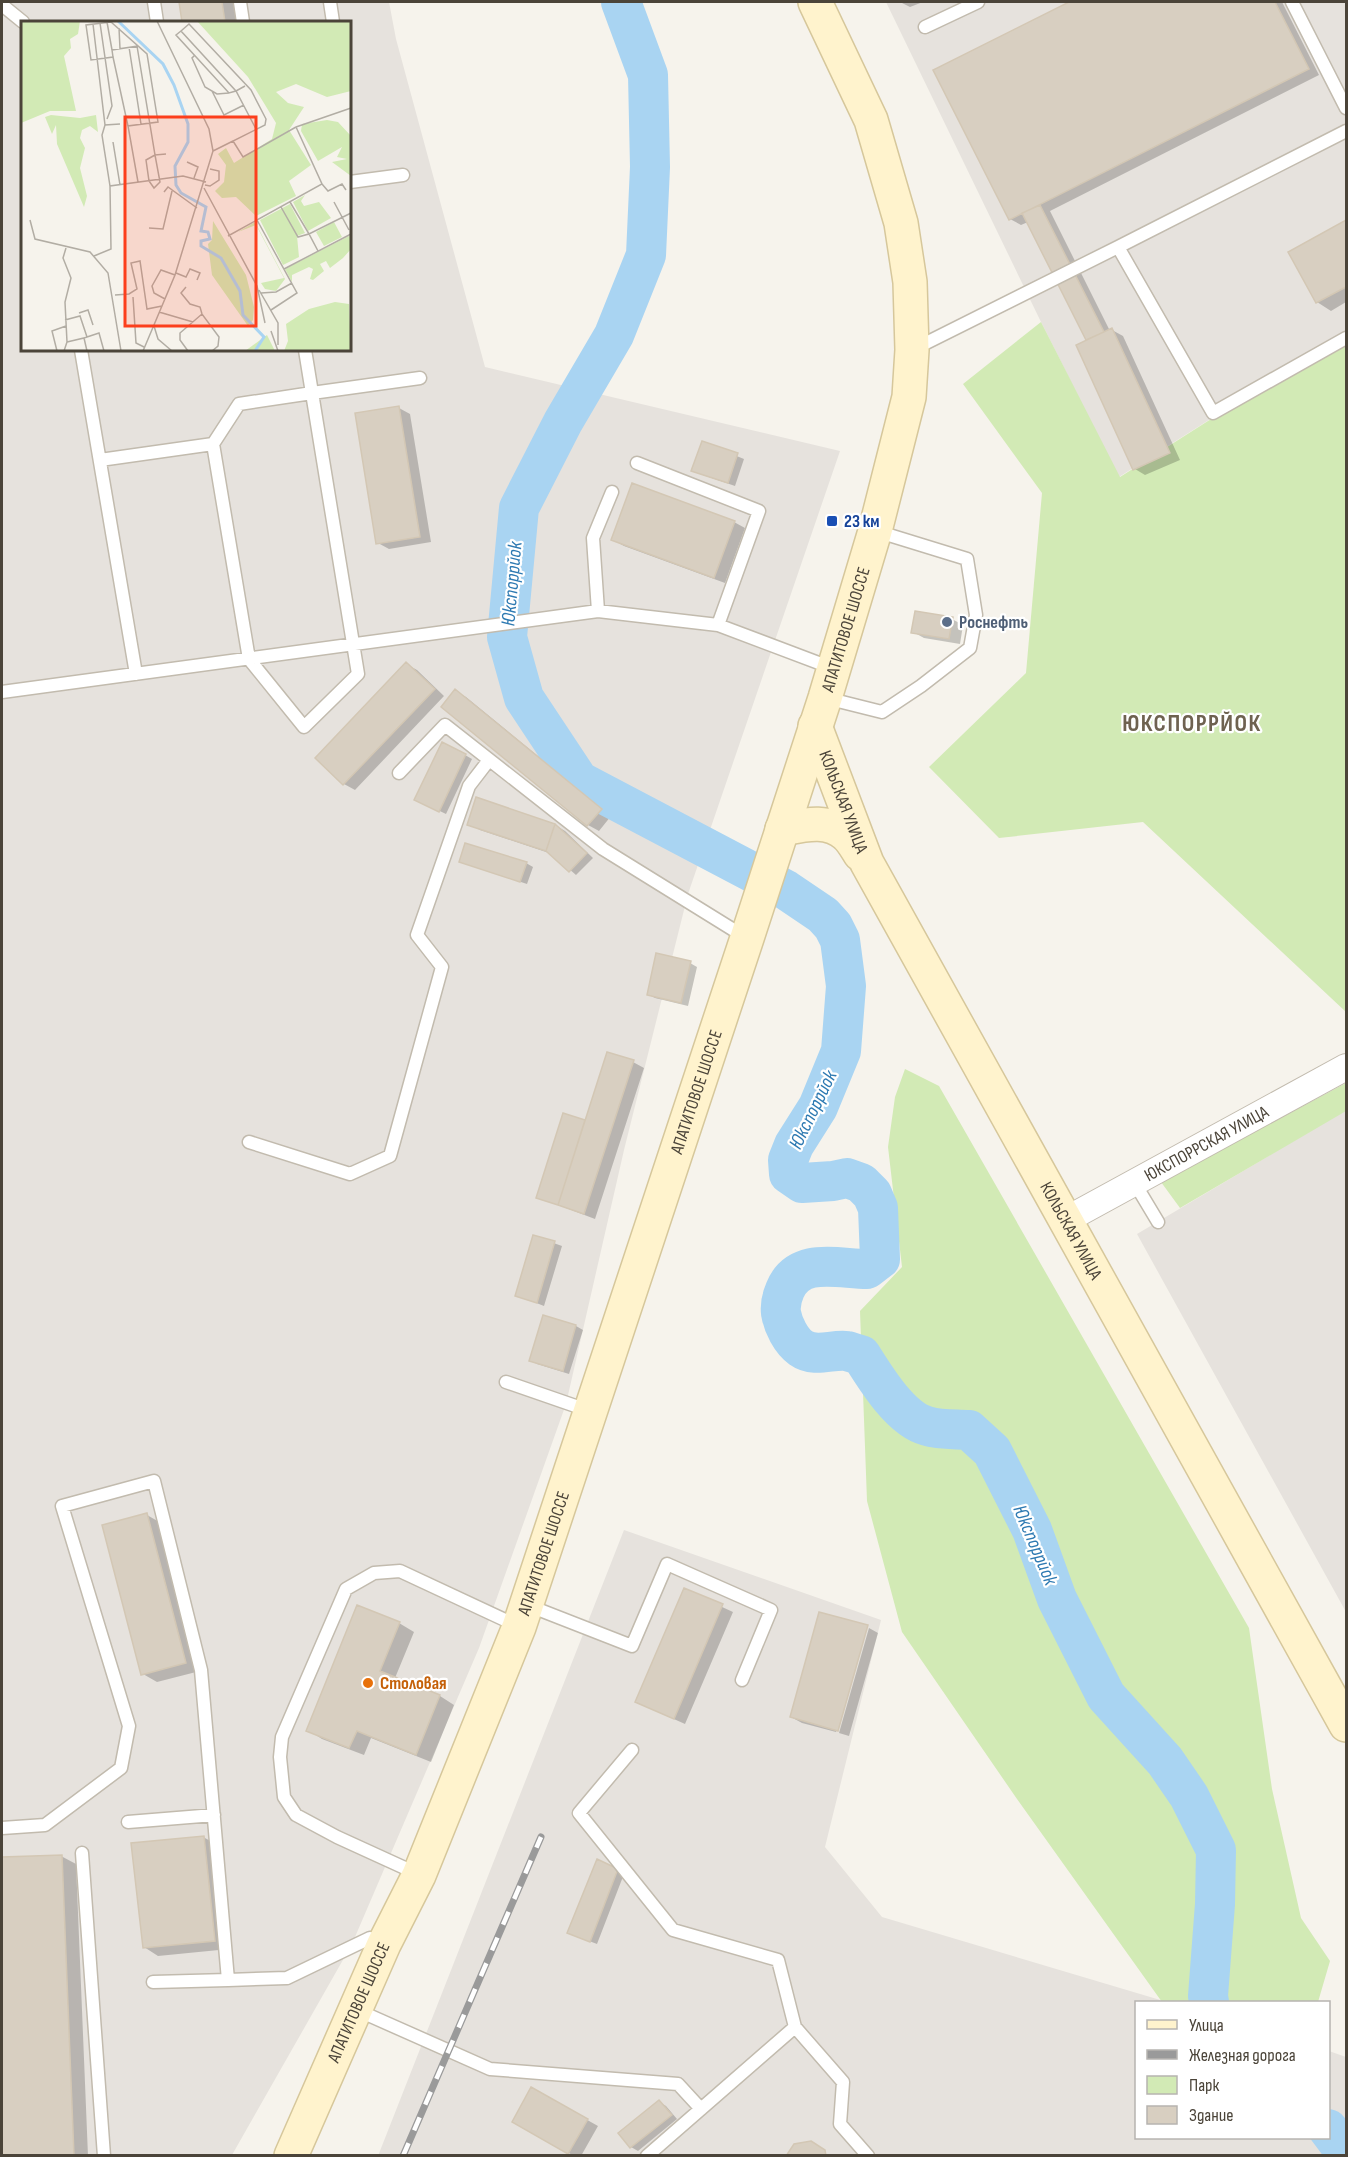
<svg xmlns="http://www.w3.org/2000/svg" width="1348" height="2157" viewBox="0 0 1348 2157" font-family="'Sofia Sans Condensed',sans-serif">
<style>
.industrial{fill:#e6e2dd;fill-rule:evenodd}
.green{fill:#d2eab5}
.shadow{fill:#0003}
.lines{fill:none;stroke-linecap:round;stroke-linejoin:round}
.river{stroke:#a9d4f2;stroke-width:40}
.building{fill:#d8cfc1;stroke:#d3c7b4;stroke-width:1.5}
.lane-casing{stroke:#c2bbae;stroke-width:15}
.street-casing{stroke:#c2bbae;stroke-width:28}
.secondary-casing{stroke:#d6c79b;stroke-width:36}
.lane{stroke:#fff;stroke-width:12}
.street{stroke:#fff;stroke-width:26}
.secondary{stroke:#fff3cd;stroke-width:33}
.rail-casing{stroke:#9a9a9a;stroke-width:7}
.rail{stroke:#fff;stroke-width:4.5;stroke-dasharray:14;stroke-linecap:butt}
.transit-dot{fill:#1a4fb4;stroke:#fff;stroke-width:2}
.service-dot{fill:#5c6f8a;stroke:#fff;stroke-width:2}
.food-dot{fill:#e8710a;stroke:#fff;stroke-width:2}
.labels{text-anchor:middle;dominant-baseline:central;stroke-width:4.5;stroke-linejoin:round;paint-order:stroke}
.transit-label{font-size:18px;font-weight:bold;fill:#164399;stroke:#fff;text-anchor:start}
.service-label{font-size:18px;font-weight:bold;fill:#4e5e75;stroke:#fff;text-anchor:start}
.street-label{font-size:18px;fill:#4b4439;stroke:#fff}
.food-label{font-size:18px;font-weight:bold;fill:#c56008;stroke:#fff;text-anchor:start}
.water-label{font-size:20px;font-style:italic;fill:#2e7ab2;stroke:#fff}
.district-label{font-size:24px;font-weight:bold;letter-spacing:1.5px;fill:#6e6250;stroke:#fff}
.inset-river{fill:none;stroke:#a9d4f2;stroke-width:3}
.inset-road{fill:none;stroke:#b2ada4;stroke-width:1.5}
.view{fill:#fc3f1d;fill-opacity:0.15;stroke:#fc3f1d;stroke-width:3}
.inset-edge{fill:none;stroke:#4b4439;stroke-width:3}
</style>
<rect width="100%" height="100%" fill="#f6f3ec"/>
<path class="industrial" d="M 2,2 L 389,2 L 396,39 L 485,367 L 840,451 L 688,894 L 624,1150 L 566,1404 L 479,1648 L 352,1944 L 232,2155 L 2,2156 ZM 22,22 L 350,22 L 350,350 L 22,350 Z
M 886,2 L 1346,2 L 1346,333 L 1119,477 L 1041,322 Z
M 1346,1110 L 1346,1612 L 1137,1234 Z
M 624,1530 L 881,1620 L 825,1847 L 882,1917 L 1167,2002 L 1136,2002 L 1136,2138 L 1328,2138 L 1329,2051 L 1346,2057 L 1346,2155 L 378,2156 Z"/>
<path class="green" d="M 1041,322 L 1120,477 L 1346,333 L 1346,1012 L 1143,822 L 999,838 L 929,767 L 1026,673 L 1042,493 L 963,384 Z
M 905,1069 L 939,1086 L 1249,1628 L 1272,1789 L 1301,1918 L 1330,1961 L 1318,2002 L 1162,2002 L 1017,1799 L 902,1632 L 867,1501 L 860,1311 L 902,1267 L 888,1147 L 895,1097 Z
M 1346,1083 L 1346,1111 L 1180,1208 L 1161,1182 Z"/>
<path class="shadow" d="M 181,2 L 235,2 L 238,22 L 183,22 Z
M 900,2 L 923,2 L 910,7 Z
M 1072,2 L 1282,2 L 1319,75 L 1050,211 L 1110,331 L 1112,330 L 1123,336 L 1180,460 L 1145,475 L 1135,469 L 1088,341 L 1028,222 L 1021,225 L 1010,219 L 935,71 Z
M 1346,222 L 1346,302 L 1331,311 L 1317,302 L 1290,252 Z
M 399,408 L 410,414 L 431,542 L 389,549 L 378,543 Z
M 702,442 L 744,459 L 735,486 L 700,474 Z
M 734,522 L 745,528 L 725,583 L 624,546 L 613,540 Z
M 952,619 L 963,625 L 960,644 L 924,638 L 913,632 Z
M 406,664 L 417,670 L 444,696 L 355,790 L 344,784 L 317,758 Z
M 455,691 L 466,697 L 611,816 L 599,831 L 588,825 L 443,707 Z
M 465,755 L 472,759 L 446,814 L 423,803 Z
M 469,824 L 555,825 L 565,831 L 593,858 L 576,875 L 552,854 L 480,830 Z
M 461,862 L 526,863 L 533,867 L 527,884 Z
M 690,963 L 697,967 L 688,1006 L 655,998 L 648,994 Z
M 633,1062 L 644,1068 L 595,1219 L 537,1197 L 564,1115 L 586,1122 Z
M 534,1236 L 562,1246 L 544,1306 L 516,1295 Z
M 544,1317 L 576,1326 L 583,1330 L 569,1374 L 537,1364 L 530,1360 Z
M 147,1515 L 161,1523 L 200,1671 L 157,1682 L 143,1674 Z
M 685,1590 L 733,1612 L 685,1724 L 647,1707 Z
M 820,1614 L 868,1627 L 866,1627 L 836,1732 L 802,1723 L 791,1717 Z
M 399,1623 L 414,1632 L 395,1678 L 440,1696 L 454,1705 L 431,1762 L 371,1738 L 364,1755 L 322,1739 L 308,1730 Z
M 869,1628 L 878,1633 L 849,1736 L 839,1733 Z
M 203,1837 L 218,1845 L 229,1949 L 158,1956 L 144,1947 Z
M 61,1856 L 76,1864 L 88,2156 L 2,2156 L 2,1859 Z
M 618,1870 L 624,1874 L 597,1944 L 576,1936 Z
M 532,2089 L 598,2126 L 581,2156 L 574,2156 L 514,2121 Z
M 659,2102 L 666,2106 L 677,2119 L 638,2151 L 631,2147 L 620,2133 Z"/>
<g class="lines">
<path class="river" d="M 621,2 L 648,75 L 650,167 L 646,255 L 614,335 L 563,422 L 519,508 L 507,637 L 524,698 L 579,781 L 786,890 L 823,915 L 833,926 L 840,940 L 846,986 L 841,1051 L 818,1107 L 794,1145 L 788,1160 L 789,1174 L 802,1183 L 833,1181 L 847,1178 L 861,1183 L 872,1194 L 878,1208 L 880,1259 L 867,1269 C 839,1269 799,1256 785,1290 C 782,1297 780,1305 781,1313 C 783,1325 791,1341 801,1348 C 815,1358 832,1349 847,1351 C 851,1352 856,1354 861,1355 C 875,1377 900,1419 927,1426 C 940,1430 955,1429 969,1430 L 992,1451 L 1032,1530 L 1057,1599 L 1106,1696 L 1165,1761 L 1189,1796 L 1216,1850 L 1215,1904 L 1208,1996 L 1209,2002
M 1328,2129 L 1346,2153"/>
</g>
<path class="building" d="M 179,2 L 222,2 L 225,22 L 182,22 Z
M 1069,2 L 1275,2 L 1309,69 L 1009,220 L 933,70 Z
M 1040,205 L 1104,332 L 1086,340 L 1022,213 Z
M 1346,220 L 1346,287 L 1316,303 L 1288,252 Z
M 1112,328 L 1170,453 L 1133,470 L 1076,345 Z
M 399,406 L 420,537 L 376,544 L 355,413 Z
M 702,441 L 738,453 L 728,483 L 691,471 Z
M 632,483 L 735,521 L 714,578 L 611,540 Z
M 915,611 L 953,617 L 949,639 L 911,633 Z
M 406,662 L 435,689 L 343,785 L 315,758 Z
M 455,689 L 602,809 L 587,826 L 441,707 Z
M 442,742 L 466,754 L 439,812 L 414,800 Z
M 476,797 L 555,824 L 546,851 L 467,825 Z
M 555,824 L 587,853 L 569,872 L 546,851 Z
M 465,843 L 527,862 L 520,882 L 459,862 Z
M 656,953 L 691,961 L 681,1003 L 647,995 Z
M 607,1052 L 634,1060 L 584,1214 L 558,1205 Z
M 563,1113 L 585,1120 L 558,1205 L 536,1198 Z
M 533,1235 L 555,1241 L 537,1303 L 515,1296 Z
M 543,1315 L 576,1325 L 563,1371 L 529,1361 Z
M 147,1513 L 186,1663 L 141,1675 L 102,1525 Z
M 684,1588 L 723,1604 L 674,1719 L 635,1702 Z
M 357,1605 L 400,1622 L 380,1671 L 440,1695 L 416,1755 L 357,1731 L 349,1748 L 306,1731 Z
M 819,1612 L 868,1625 L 838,1731 L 790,1717 Z
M 204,1836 L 215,1941 L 143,1948 L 131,1843 Z
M 62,1855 L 74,2156 L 2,2156 L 2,1857 Z
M 597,1859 L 618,1869 L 590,1942 L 567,1933 Z
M 531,2087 L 588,2119 L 568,2154 L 512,2122 Z
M 659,2100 L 672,2115 L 630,2148 L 618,2133 Z
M 811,2141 L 825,2150 L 826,2156 L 786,2156 L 794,2144 Z"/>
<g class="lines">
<g class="lane-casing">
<path id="lane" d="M 154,2 L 157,22
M 240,2 L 243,22
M 330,2 L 333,22
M 1292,2 L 1346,108
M 2,5 L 23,22
M 925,27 L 978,2
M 1346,131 L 1118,247 L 1213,413 L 1346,338
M 350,182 L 403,175
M 916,348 L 1118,247
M 81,350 L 136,674
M 305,350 L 312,393 L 420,378
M 312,393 L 358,674 L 304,727 L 249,659 L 213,444 L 239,404 Z
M 100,460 L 213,444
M 637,463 L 759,511 L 718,625
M 598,611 L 593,538 L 612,492
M 2,692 L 598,611 L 718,625 L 832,668
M 826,698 L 882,712 L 921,686 L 970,648 L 976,615 L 967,559 L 876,531
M 399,773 L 445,725 L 603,849 L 745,937
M 249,1142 L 350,1174 L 390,1156 L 442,967 L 417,935 L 469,786 L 489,760
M 1134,1182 L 1158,1222
M 506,1382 L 590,1411
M 527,1605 L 632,1646 L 667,1564 L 771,1610 L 742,1680
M 632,1750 L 579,1813 L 673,1930 L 778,1960 L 795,2027
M 128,1822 L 214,1815
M 2,1828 L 45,1825 L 121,1768 L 129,1726 L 62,1506 L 154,1481 L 201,1670 L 228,1980 L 287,1978 L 370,1938 L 382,1943
M 82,1853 L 104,2156
M 418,1874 L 337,1837 L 296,1815 L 284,1797 L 280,1757 L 282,1737 L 346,1589 L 374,1573 L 400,1571 L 518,1626
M 153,1982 L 228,1980
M 357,2010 L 490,2069 L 678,2084 L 701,2109
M 647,2156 L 795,2027 L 843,2082 L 840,2124 L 868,2156"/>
</g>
<g class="street-casing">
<g id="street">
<path id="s1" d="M 1064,1221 L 1346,1067"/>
</g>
</g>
<g class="secondary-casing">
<g id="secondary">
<path id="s2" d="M 815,726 L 867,863 L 1346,1725"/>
<path d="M 782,829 C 803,825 828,818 846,835 C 852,840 856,848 860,854"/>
<path id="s3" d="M 291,2156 L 384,1944 L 419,1875 L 519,1627 L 747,938 L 825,698 L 875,531 L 909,397 L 912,350 L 910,282 L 901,223 L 871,120 L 815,2"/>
</g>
</g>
<use href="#lane" class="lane"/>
<use href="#street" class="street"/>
<use href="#secondary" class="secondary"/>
<g class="rail-casing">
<path id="rail" d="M 403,2156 L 541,1837"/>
</g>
<use href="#rail" class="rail"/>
</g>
<rect class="transit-dot" x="826" y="515" width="12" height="12" rx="3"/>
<circle class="service-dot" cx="947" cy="622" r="6"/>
<circle class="food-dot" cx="368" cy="1683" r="6"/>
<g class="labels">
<g class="transit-label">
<text x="844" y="521">23 км</text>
</g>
<g class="service-label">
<text x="959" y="622">Роснефть</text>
</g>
<g class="street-label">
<text stroke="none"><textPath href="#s3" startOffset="1626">АПАТИТОВОЕ ШОССЕ</textPath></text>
<text stroke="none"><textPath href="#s2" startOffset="81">КОЛЬСКАЯ УЛИЦА</textPath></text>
<text stroke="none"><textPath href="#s3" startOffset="1140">АПАТИТОВОЕ ШОССЕ</textPath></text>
<text stroke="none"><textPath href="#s1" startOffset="162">ЮКСПОРРСКАЯ УЛИЦА</textPath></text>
<text stroke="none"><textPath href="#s2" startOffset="567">КОЛЬСКАЯ УЛИЦА</textPath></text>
<text stroke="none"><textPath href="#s3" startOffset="654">АПАТИТОВОЕ ШОССЕ</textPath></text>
<text stroke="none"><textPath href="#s3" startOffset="168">АПАТИТОВОЕ ШОССЕ</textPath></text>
</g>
<g class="food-label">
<text x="380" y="1683">Столовая</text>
</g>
<g class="water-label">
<text transform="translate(512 584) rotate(-85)">Юкспоррйок</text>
<text transform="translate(813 1110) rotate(-64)">Юкспоррйок</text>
<text transform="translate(1035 1545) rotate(67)">Юкспоррйок</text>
</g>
<g class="district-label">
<text x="1192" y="723">ЮКСПОРРЙОК</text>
</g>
</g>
<g transform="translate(21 21)">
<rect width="330" height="330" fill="#f6f3ec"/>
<path d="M 0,0 L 59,0 L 57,13 L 49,18 L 50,27 L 43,35 L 55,90 L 29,90 L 0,102 ZM 176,0 L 330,0 L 330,70 L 306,76 L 275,63 L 255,71 L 267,82 L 283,86 L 268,109 L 290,144 L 268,160 L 275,175 L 235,195 L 215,176 L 201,177 L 194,170 L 203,161 L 205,144 L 197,133 L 205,127 L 213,142 L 251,118 L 255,102 L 227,56 ZM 30,94 L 59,97 L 75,94 L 77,111 L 69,105 L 61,109 L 59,117 L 64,127 L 59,147 L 66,175 L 63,186 L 36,123 L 35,104 L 31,113 L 24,96 ZM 306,99 L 317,101 L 330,115 L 330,155 L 311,141 L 326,138 L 316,136 L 321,126 L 297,140 L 280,110 L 281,103 ZM 284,174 L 280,180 L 283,185 L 298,181 L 310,197 L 287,210 L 272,181 ZM 269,183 L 284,212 L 276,215 L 278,236 L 262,244 L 239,199 ZM 192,200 L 225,254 L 233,286 L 232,299 L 227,305 L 191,254 L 187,223 L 191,219 ZM 234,201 L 264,258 L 255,270 L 244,268 L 240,262 L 263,257 L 235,204 L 217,211 ZM 313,201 L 321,216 L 303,225 L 295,211 ZM 330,214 L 330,228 L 322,237 L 309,247 L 305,240 L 299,243 L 303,250 L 292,259 L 289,258 L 292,248 L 288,246 L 271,254 L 271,261 L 264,248 ZM 314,281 L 328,283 L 330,330 L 263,330 L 267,320 L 265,303 L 288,288 ZM 246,314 L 254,330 L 224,330 Z" fill="#d2eab5"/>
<path class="inset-river" d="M 97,0 L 142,43 L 153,64 L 167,103 L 167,121 L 154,145 L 155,164 L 160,172 L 185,186 L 180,210 L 187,211 L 189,218 L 180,220 L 180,225 L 200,237 L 219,270 L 222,294 L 243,316 L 234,330"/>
<path class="inset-road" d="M 86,1 L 91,29M 79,2 L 91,85 L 86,98M 72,3 L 84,104M 98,7 L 99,28M 160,10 L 155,14 L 208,72 L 215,70 L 235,108M 116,25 L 134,134 L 145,133M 117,25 L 91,29 L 92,36 L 70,39 L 65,4 L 90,1 L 126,33 L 137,101 L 107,105 L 117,161M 108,26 L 120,103M 174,34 L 171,37 L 184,66 L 196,73 L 208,72M 92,36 L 107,105M 224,65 L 215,70 L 160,10 L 168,3 L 230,69 L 245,98 L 244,104 L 212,120 L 222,136 L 275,106M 191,70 L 203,94 L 223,84M 275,106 L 330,87M 92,121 L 99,164M 192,130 L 212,120M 134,134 L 139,161 L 133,167 L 128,160 L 125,139 ZM 166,141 L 177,146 L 173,157M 301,163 L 307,170 L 321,163 L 325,169M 184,164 L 189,165 L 198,159 L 198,150 L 189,148M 89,165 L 81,114 L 84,104 L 99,103M 183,167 L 236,265 L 244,302M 143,171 L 147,166 L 176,187M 269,181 L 288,213 L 330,192M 313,181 L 328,209M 260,186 L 277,216 L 288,213 L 297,230M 9,199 L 14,218 L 69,231 L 87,252 L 100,330M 236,199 L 276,272 L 250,289M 128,207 L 142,208 L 151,170M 207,215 L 301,163 L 275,106M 73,235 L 90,228 L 89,165 L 162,155 L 185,161M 263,248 L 330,213M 155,252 L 165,256 L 169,248 L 179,252 L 176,259M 165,266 L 160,272 L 169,283 L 179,286 L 181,293M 238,269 L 257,302 L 257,324M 240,272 L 255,271 L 271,262M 94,274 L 108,273 L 116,268 L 110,242 L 119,240 L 126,288 L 141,285M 112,276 L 115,322 L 123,326M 144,278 L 133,272 L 131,265 L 140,249 L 154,254M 138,291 L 172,301M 58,292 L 67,289 L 72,304M 44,299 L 59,295 L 66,316M 133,305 L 137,318 L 151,330M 250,310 L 257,330M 63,317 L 78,312 L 83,330M 46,321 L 63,317 L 66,330M 36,330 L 31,310 L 45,305M 43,330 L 46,321 L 44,281 L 50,257 L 42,237 L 45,227M 122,330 L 154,254 L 192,130 L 188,108 L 136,0M 167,330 L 159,319 L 159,312 L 181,293 L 198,316 L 197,325 L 191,330"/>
<path class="view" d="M 104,96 L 235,96 L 235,305 L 104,305 Z"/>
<rect width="330" height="330" class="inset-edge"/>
</g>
<rect width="1348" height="2157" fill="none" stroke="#4b4439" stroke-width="6"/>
<rect x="1135" y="2001" width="195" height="138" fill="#ffffff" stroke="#b7b4b0" stroke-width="1.5"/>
<rect x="1147" y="2020" width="30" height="9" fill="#fff3cd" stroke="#b7b4b0" stroke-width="1.5"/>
<text x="1189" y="2031" font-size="18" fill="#4b4439">Улица</text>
<rect x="1147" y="2050" width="30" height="9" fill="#9a9a9a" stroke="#b7b4b0" stroke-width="1.5"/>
<text x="1189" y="2061" font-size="18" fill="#4b4439">Железная дорога</text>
<rect x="1147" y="2076" width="30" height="18" fill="#d2eab5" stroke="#b7b4b0" stroke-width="1.5"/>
<text x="1189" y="2091" font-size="18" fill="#4b4439">Парк</text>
<rect x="1147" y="2106" width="30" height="18" fill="#d8cfc1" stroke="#b7b4b0" stroke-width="1.5"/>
<text x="1189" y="2121" font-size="18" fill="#4b4439">Здание</text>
</svg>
